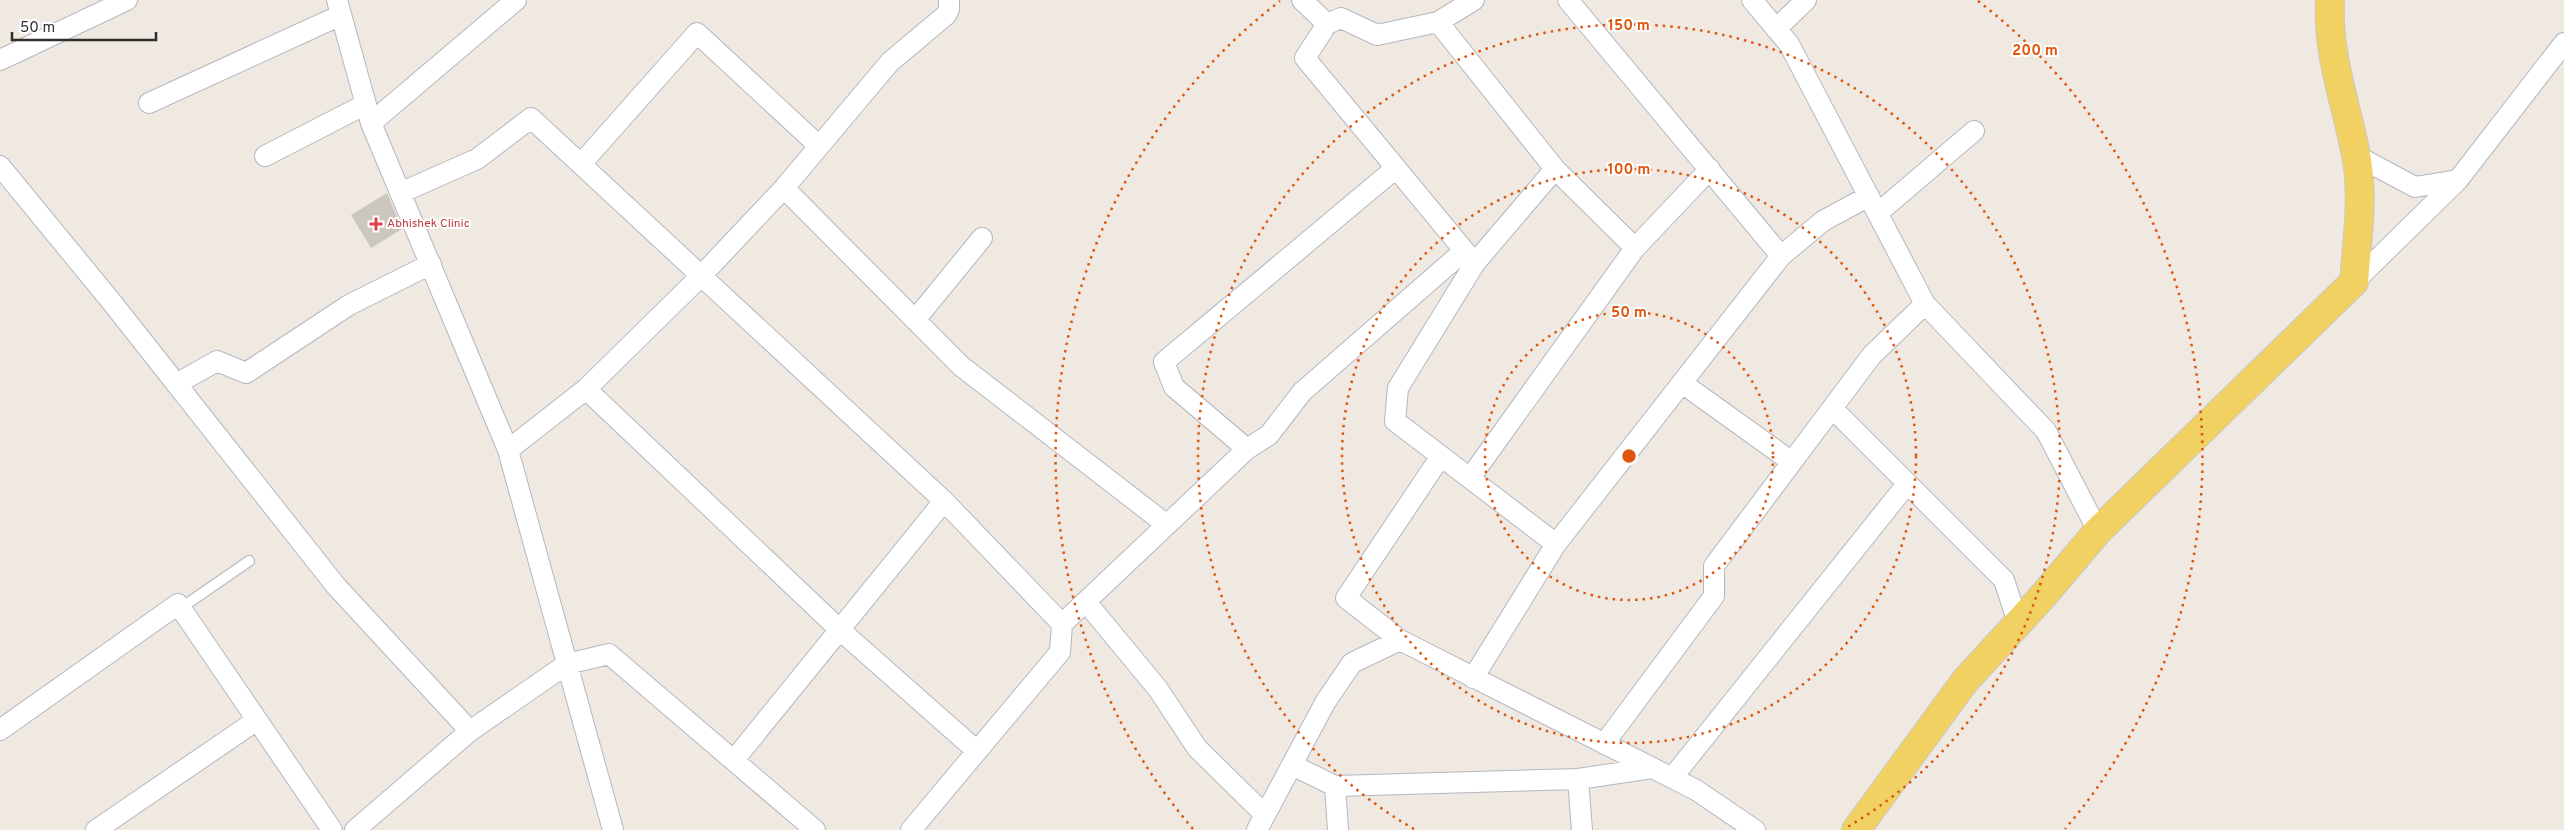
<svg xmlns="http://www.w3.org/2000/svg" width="2564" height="830" viewBox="0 0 2564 830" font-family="Overpass,sans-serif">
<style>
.building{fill:#cbc7bf}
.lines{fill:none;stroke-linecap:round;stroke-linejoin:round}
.lane-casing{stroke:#b4b7c1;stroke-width:12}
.street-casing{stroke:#b4b7c1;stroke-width:22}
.primary-casing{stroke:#c9c9c9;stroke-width:30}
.lane{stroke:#fff;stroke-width:10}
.street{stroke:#fff;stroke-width:20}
.primary{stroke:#f2d163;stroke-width:28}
.ring{fill:none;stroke:#df570e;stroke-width:2.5;stroke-dasharray:2.5 5}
.health-dot{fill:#e0444e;stroke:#fff;stroke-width:2}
.labels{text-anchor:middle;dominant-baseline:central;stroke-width:4;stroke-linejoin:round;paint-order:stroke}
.health-label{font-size:12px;fill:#be3a42;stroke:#fff;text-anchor:start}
.centre{fill:#df570e;stroke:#fff;stroke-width:2.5}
.ring-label{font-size:15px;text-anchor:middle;font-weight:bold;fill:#df570e;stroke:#fff;stroke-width:4;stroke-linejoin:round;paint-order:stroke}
</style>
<rect width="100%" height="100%" fill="#efe9e1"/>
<path class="building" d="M 387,193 L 402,229 L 371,248 L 351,215 Z"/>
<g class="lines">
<g class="lane-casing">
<path id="lane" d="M 181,608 L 249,561"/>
</g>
<g class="street-casing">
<path id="street" d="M 337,0 L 371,123 L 508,450 L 613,830
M 1302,0 L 1327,24 L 1305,58 L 1472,260
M 1568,0 L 1781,256
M 1752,0 L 1789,44 L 1925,304 L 2046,431 L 2098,531
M 1438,22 L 1555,169 L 1635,248
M 1327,24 L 1341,18 L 1377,35 L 1438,22 L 1474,0
M 1776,29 L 1806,0
M 0,60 L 127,0
M 149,103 L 341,15
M 371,123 L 516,0
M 265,156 L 366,104
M 2357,156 L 2415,187 L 2458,180
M 581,164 L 697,33 L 819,146
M 0,166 L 110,300 L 336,586 L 470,731 L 355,830
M 1555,169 L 1475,263 L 1398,388 L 1395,421 L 1556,544
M 784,188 L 961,366 L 1167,525
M 400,193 L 477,159 L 531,118 L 944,501 L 1062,624
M 1878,213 L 1974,131
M 2354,282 L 2458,180 L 2564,43
M 915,320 L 982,238
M 1682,383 L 1792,462
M 176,384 L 217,361 L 246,373 L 349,305 L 431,264
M 586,389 L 840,630 L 977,751
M 1832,408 L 2004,580 L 2018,623
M 1247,449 L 1174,387 L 1164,362 L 1396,168
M 508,450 L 586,389 L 701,276 L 784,188 L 890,62 L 946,15 L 949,9 L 949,0
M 1441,456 L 1346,598 L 1400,640 L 1696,790 L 1755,830
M 1470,478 L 1635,248 L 1710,169
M 1086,602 L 1158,689 L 1197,748 L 1265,815
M 1473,678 L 1556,544 L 1781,256 L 1823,221 L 1869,196
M 0,730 L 178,604 L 332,830
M 470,731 L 567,664 L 609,654 L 815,830
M 1604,744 L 1714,596 L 1714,566 L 1872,355 L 1925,304
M 734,760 L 944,501
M 1292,765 L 1335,786 L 1578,779 L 1652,768
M 1672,778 L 1907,484
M 1578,779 L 1582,830
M 1335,786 L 1338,830
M 96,830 L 257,720
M 911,830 L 1060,652 L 1062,624 L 1247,449 L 1269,435 L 1302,392 L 1464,251
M 1257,830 L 1326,701 L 1352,663 L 1400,640"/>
</g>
<g class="primary-casing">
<path id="primary" d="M 1856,830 L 1965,681 L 2043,596 L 2098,531 L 2354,282 C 2357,240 2364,196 2356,155 C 2346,103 2327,54 2330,0"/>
</g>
<use href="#lane" class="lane"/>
<use href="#street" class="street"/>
<use href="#primary" class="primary"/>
</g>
<g class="ring">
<circle cx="1629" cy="456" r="144"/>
<circle cx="1629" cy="456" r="287"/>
<path d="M1414 829A431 431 0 1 1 1844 829"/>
<path d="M1193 829A574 574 0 0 1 1280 1M1978 1A574 574 0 0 1 2065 829"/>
</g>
<path class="health-dot" d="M373.5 216.5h5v5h5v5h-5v5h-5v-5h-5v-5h5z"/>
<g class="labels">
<g class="health-label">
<text x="387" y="224">Abhishek Clinic</text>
</g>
</g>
<circle cx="1629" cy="456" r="8" class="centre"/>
<g class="ring-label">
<text x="1629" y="30">150 m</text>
<text x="2035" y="55">200 m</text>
<text x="1629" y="174">100 m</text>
<text x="1629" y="317">50 m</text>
</g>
<path d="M12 32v8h144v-8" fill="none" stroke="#2e2e2e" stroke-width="2.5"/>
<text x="20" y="32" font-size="15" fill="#2e2e2e" stroke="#ffffff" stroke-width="4" paint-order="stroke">50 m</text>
</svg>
